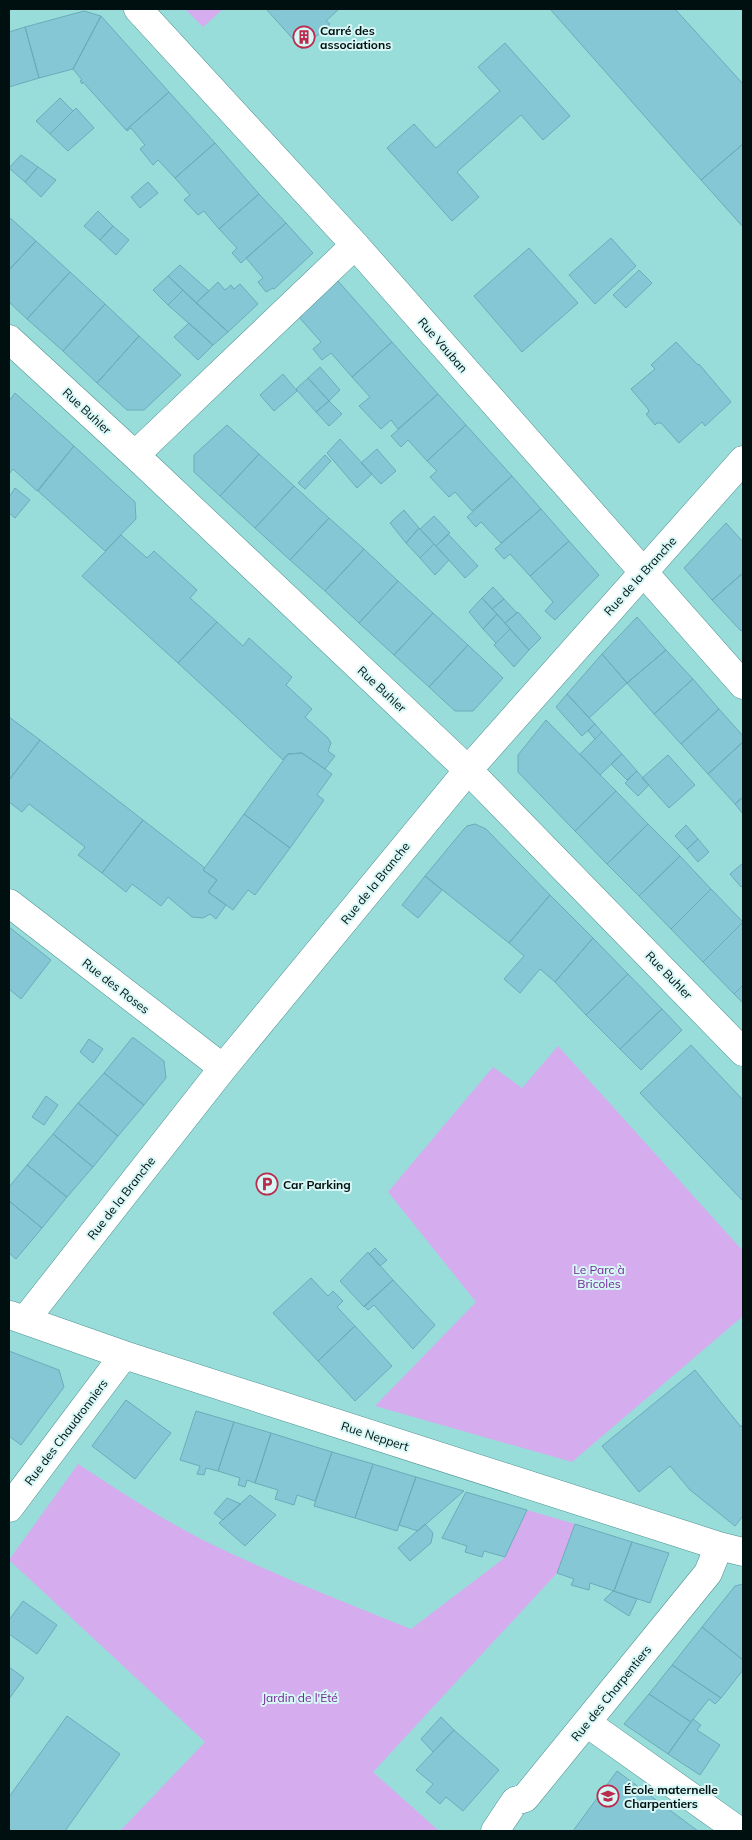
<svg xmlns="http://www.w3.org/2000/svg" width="752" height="1840" viewBox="0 0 752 1840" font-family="Mulish,sans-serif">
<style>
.green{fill:#d5aced}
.building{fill:#85c7d5;stroke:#6bacba}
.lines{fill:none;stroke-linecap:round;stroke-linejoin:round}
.street-casing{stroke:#4e9290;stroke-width:29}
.secondary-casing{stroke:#4e9290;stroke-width:29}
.street{stroke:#fff;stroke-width:28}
.secondary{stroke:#fff;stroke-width:28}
.labels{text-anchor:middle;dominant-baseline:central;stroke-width:4;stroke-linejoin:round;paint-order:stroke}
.poi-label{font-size:12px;font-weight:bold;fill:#000f0f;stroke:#d6f7f5;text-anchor:start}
.street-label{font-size:12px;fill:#000f0f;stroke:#d6f7f5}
.park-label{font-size:12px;fill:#742598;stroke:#d6f7f5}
</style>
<rect width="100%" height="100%" fill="#99dddb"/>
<path class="green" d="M 185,9 L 223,9 L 203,27 Z
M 558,1046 L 743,1251 L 743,1316 L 572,1462 L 375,1406 L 476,1302 L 388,1192 L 493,1067 L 522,1088 Z
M 78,1464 C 120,1491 161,1519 205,1541 C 272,1574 342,1601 411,1629 L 503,1559 L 527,1510 L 575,1524 L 557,1573 L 373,1772 L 439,1831 L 120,1831 L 205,1742 L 9,1560 Z"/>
<path class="building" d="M 266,9 L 339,9 L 326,21 L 330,24 L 302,49 Z
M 550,9 L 675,9 L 743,84 L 743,144 L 701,180 Z
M 84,11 L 101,16 L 73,69 L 39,78 L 25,27 Z
M 101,16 L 169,92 L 126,130 L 83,82 L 82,84 L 80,81 L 82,80 L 73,69 Z
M 25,27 L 39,78 L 9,87 L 9,32 Z
M 505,43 L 570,116 L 543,140 L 521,115 L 457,172 L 479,197 L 452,221 L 387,148 L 414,124 L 436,148 L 500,91 L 478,67 Z
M 169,92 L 215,143 L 175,178 L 158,160 L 153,165 L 140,149 L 145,145 L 131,128 L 127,131 L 126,130 Z
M 60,98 L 73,111 L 50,134 L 36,121 Z
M 76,108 L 94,128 L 68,151 L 50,134 Z
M 215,143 L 259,194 L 219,229 L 204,211 L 198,215 L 184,200 L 190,195 L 175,178 Z
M 743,144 L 743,227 L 701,180 Z
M 21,155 L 38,167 L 25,182 L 9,168 Z
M 38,167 L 56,180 L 41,197 L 25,182 Z
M 148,182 L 158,193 L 140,208 L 131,197 Z
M 259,194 L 286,223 L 241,263 L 232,253 L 237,248 L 219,229 Z
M 98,211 L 113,226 L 100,240 L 84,226 Z
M 9,217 L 36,241 L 9,270 Z
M 286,223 L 313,253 L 274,289 L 273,288 L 266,292 L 258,282 L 263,278 L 246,258 Z
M 113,226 L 129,240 L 116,255 L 100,240 Z
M 611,238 L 636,266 L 595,304 L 569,275 Z
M 36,241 L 70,272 L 27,319 L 9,302 L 9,270 Z
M 529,248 L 578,303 L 522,352 L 474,296 Z
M 180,265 L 209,291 L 196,303 L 168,276 Z
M 639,270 L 652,283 L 626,308 L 613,295 Z
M 70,272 L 105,304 L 63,351 L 27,319 Z
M 168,276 L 183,290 L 168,305 L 153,290 Z
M 338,281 L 392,342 L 352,377 L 331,353 L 322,360 L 313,349 L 321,342 L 298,316 Z
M 218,282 L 225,290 L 231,285 L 234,289 L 240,284 L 258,304 L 228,332 L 196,303 Z
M 183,290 L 228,332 L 213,345 L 168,305 Z
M 105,304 L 139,336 L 97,383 L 63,351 Z
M 189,323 L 213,345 L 198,360 L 174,337 Z
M 139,336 L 181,375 L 144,410 L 127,410 L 97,383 Z
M 392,342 L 438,394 L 398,429 L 391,420 L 381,429 L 359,406 L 370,397 L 352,377 Z
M 676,342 L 698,365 L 699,364 L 731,402 L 705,426 L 702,422 L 679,443 L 661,423 L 657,423 L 655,425 L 646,414 L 649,412 L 648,409 L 631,389 L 655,369 L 651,365 Z
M 320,367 L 340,390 L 329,401 L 308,378 Z
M 283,374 L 297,391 L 274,411 L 260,395 Z
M 308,378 L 329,401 L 316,412 L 296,389 Z
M 15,393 L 74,446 L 37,491 L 13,469 L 9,474 L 9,401 Z
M 438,394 L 466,425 L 427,461 L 408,440 L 401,447 L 391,436 Z
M 329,401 L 342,414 L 329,426 L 316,412 Z
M 227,425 L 259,454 L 220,496 L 194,472 L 194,455 Z
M 466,425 L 512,476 L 472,511 L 455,492 L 449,497 L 430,477 L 437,471 L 427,461 Z
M 340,439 L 372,474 L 357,488 L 327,453 Z
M 74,446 L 135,502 L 136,519 L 105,551 L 38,491 Z
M 377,449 L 396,471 L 381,484 L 361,463 Z
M 259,454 L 294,486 L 255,528 L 220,496 Z
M 325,455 L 331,461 L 305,489 L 298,483 Z
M 512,476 L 541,509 L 501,543 L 481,522 L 476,527 L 467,517 Z
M 294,486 L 329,518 L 290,560 L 255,528 Z
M 15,488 L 30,500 L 15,518 L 9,513 L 9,497 Z
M 541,509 L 569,541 L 530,576 L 510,554 L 504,559 L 495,549 Z
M 404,510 L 419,528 L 406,543 L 390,523 Z
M 434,516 L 450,533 L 436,546 L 420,529 Z
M 329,518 L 364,549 L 325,591 L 290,560 Z
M 726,523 L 743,542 L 743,573 L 712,600 L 684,568 Z
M 419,528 L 434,544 L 420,558 L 406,543 Z
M 448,534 L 478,566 L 465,578 L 436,546 Z
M 121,535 L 147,558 L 154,551 L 197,590 L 190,598 L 217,622 L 178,663 L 82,576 Z
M 569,541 L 599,575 L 555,620 L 545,611 L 553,602 L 530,576 Z
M 434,544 L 449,560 L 435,575 L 420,558 Z
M 364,549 L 398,581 L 359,623 L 325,591 Z
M 743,573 L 743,629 L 741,631 L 712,600 Z
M 398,581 L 433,613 L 394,655 L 359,623 Z
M 493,587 L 504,599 L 492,609 L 482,598 Z
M 482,598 L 497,614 L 483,629 L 469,612 Z
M 504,599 L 517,613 L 505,623 L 492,609 Z
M 518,612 L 541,638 L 529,650 L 505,623 Z
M 433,613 L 468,645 L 429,687 L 394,655 Z
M 497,614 L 510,629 L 496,643 L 483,629 Z
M 637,617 L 666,650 L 627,683 L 602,654 Z
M 217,622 L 243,646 L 249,638 L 292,677 L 286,685 L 312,709 L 305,717 L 328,738 L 331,743 L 328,751 L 335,756 L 325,769 L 302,753 L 288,754 L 283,760 L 178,663 Z
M 510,629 L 529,650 L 514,667 L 494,645 Z
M 468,645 L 503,678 L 473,711 L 455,711 L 429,687 Z
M 666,650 L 693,679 L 654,714 L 627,683 Z
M 602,654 L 627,683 L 589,718 L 567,694 Z
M 693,679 L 719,709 L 681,744 L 654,714 Z
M 567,694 L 595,724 L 582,736 L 556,707 Z
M 719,709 L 743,736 L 743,742 L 708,774 L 681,744 Z
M 9,717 L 40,740 L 9,780 Z
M 546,720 L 616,791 L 575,831 L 518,772 L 518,755 Z
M 595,724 L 602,732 L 595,739 L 588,731 Z
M 602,732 L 622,754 L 600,775 L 580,754 Z
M 40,740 L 143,820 L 102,873 L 78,855 L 85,847 L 29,804 L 22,812 L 9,802 L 9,780 Z
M 743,742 L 743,797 L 735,804 L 708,774 Z
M 302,753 L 332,774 L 317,795 L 324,800 L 290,848 L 244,814 L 288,754 Z
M 622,754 L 637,771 L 627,780 L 611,764 Z
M 668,755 L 695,785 L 669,808 L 642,778 Z
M 637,771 L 649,785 L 638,796 L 625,783 Z
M 616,791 L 648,824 L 607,864 L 575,831 Z
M 743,797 L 743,814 L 735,804 Z
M 244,814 L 290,848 L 255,895 L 248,890 L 233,910 L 208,892 L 217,880 L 203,870 Z
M 143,820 L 205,868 L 203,870 L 217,880 L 208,892 L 226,905 L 216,919 L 210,914 L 203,918 L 192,917 L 168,897 L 161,906 L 132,884 L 126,892 L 102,873 Z
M 475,824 L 486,829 L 550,895 L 509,943 L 425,876 L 464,829 L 467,826 Z
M 648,824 L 680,856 L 639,896 L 607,864 Z
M 686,825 L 698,839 L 687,849 L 675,836 Z
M 698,839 L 709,852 L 698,862 L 687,849 Z
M 680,856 L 711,889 L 671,929 L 639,896 Z
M 743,863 L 743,885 L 741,887 L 730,874 Z
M 425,876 L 442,890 L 418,918 L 402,905 Z
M 711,889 L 743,922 L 703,962 L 671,929 Z
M 550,895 L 593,938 L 555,982 L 540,969 L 520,993 L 504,979 L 524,956 L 509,943 Z
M 743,922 L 743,985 L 734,994 L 703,962 Z
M 9,927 L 51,960 L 21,999 L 9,989 Z
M 593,938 L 628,974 L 586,1015 L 555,982 Z
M 628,974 L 662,1009 L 620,1049 L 586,1015 Z
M 743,985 L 743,1003 L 734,994 Z
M 662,1009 L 682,1030 L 641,1070 L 620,1049 Z
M 132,1038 L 134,1038 L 164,1061 L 166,1078 L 144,1105 L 104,1073 Z
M 89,1039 L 103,1049 L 93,1063 L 80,1052 Z
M 691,1045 L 743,1100 L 743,1201 L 640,1093 Z
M 104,1073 L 144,1105 L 118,1136 L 78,1103 Z
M 46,1096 L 58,1105 L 44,1125 L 32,1117 Z
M 78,1103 L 118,1136 L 93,1167 L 53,1134 Z
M 53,1134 L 93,1167 L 67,1197 L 27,1165 Z
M 27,1165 L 67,1197 L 42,1228 L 9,1201 L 9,1187 Z
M 9,1201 L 42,1228 L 16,1259 L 9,1253 Z
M 375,1248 L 387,1260 L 380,1266 L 369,1254 Z
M 368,1252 L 393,1280 L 364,1307 L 340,1281 Z
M 311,1278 L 328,1296 L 333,1291 L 343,1301 L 337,1307 L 355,1326 L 318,1361 L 273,1313 Z
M 393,1280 L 435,1325 L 413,1349 L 374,1305 L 368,1310 L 364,1306 Z
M 355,1326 L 392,1366 L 355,1401 L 318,1361 Z
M 9,1351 L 59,1370 L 64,1387 L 21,1445 L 9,1436 Z
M 695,1370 L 741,1427 L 743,1424 L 743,1516 L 735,1526 L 690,1490 L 670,1466 L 639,1492 L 602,1446 Z
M 126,1400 L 171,1433 L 135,1479 L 92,1446 Z
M 196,1411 L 234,1422 L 218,1471 L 206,1468 L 204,1475 L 197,1474 L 200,1466 L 180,1460 Z
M 234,1422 L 271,1433 L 255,1483 L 247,1480 L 245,1487 L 238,1485 L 240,1478 L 218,1471 Z
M 271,1433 L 332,1452 L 315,1501 L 297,1495 L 294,1505 L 275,1499 L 278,1490 L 255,1483 Z
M 332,1452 L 373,1464 L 355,1518 L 314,1506 Z
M 373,1464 L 416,1477 L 397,1531 L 355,1518 Z
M 416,1477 L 464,1491 L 418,1531 L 399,1525 Z
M 466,1492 L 527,1510 L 505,1557 L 484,1551 L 482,1557 L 465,1552 L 467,1546 L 442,1538 Z
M 250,1495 L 276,1515 L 245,1546 L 219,1523 Z
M 227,1498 L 241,1504 L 223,1520 L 214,1513 Z
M 425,1524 L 433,1533 L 431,1543 L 410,1561 L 398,1548 Z
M 575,1524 L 632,1542 L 614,1591 L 590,1583 L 589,1590 L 571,1585 L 574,1579 L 557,1573 Z
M 632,1542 L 669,1553 L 650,1603 L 614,1591 Z
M 743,1584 L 743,1660 L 702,1627 L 735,1586 Z
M 613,1591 L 637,1599 L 629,1616 L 604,1600 Z
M 23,1601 L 57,1625 L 37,1654 L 9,1634 L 9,1620 Z
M 702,1627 L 743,1660 L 743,1670 L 721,1698 L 672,1665 Z
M 672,1665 L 721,1698 L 715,1704 L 709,1699 L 691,1722 L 649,1694 Z
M 9,1667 L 24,1678 L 9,1699 Z
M 649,1694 L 691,1722 L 668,1754 L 624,1724 Z
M 67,1716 L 120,1754 L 65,1831 L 9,1831 L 9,1797 Z
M 441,1717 L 454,1730 L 433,1752 L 421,1739 Z
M 693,1719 L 701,1725 L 697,1730 L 720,1745 L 700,1775 L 668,1754 Z
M 454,1730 L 499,1770 L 463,1811 L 446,1797 L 440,1804 L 426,1792 L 433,1784 L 416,1770 Z
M 617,1771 L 698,1831 L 573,1831 Z"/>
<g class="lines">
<g class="street-casing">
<path id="street" d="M 9,339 L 135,455 L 468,770 L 743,1052
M 135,455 L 355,245
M 9,903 L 223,1068
M 10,1315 L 124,1355 L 719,1546 L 743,1552
M 25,1320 L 223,1068 L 468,770 L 743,460
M 9,1508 L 124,1355
M 587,1723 L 739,1831
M 495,1831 L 515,1801 L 525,1798 L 708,1573 L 719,1546"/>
</g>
<g class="secondary-casing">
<path id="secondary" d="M 138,9 L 355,245 L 743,685"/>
</g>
<use href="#street" class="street"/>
<use href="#secondary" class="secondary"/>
</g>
<defs>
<g id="building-ring" transform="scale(1.125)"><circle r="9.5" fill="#d6f7f5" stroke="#bb2b4d" stroke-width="1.5"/><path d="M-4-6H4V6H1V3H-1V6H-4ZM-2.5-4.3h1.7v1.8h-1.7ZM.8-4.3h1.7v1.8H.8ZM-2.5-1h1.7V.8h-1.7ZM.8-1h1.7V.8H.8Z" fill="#bb2b4d"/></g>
<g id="parking-ring" transform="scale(1.125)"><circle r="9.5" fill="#d6f7f5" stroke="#bb2b4d" stroke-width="1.5"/><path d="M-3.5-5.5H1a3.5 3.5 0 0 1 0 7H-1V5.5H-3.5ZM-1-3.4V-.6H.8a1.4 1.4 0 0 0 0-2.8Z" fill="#bb2b4d"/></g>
<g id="school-ring" transform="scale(1.125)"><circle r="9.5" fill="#d6f7f5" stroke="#bb2b4d" stroke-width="1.5"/><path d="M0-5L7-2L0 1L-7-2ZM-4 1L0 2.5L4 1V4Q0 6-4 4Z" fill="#bb2b4d"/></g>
</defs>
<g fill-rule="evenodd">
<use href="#building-ring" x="304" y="37"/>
<use href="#parking-ring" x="267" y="1184"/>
<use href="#school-ring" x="608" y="1796"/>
</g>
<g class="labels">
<g class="poi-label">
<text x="320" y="30">Carré des<tspan x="320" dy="14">associations</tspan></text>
<text x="283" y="1184">Car Parking</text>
<text x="624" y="1789">École maternelle<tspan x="624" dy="14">Charpentiers</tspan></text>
</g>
<g class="street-label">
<text transform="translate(443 345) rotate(49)">Rue Vauban</text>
<text transform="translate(87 411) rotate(43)">Rue Buhler</text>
<text transform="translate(640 576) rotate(-48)">Rue de la Branche</text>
<text transform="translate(382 689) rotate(43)">Rue Buhler</text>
<text transform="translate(375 883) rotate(-51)">Rue de la Branche</text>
<text transform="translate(669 975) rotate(46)">Rue Buhler</text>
<text transform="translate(116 986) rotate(38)">Rue des Roses</text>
<text transform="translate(121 1198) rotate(-52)">Rue de la Branche</text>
<text transform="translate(66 1432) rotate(-53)">Rue des Chaudronniers</text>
<text transform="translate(375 1436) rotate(18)">Rue Neppert</text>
<text transform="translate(611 1693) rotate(-51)">Rue des Charpentiers</text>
</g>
<g class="park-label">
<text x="599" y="1269">Le Parc à<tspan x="599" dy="14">Bricoles</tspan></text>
<text x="300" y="1697">Jardin de l'Été</text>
</g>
</g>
<rect width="752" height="1840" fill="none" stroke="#000f0f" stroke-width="20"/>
</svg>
